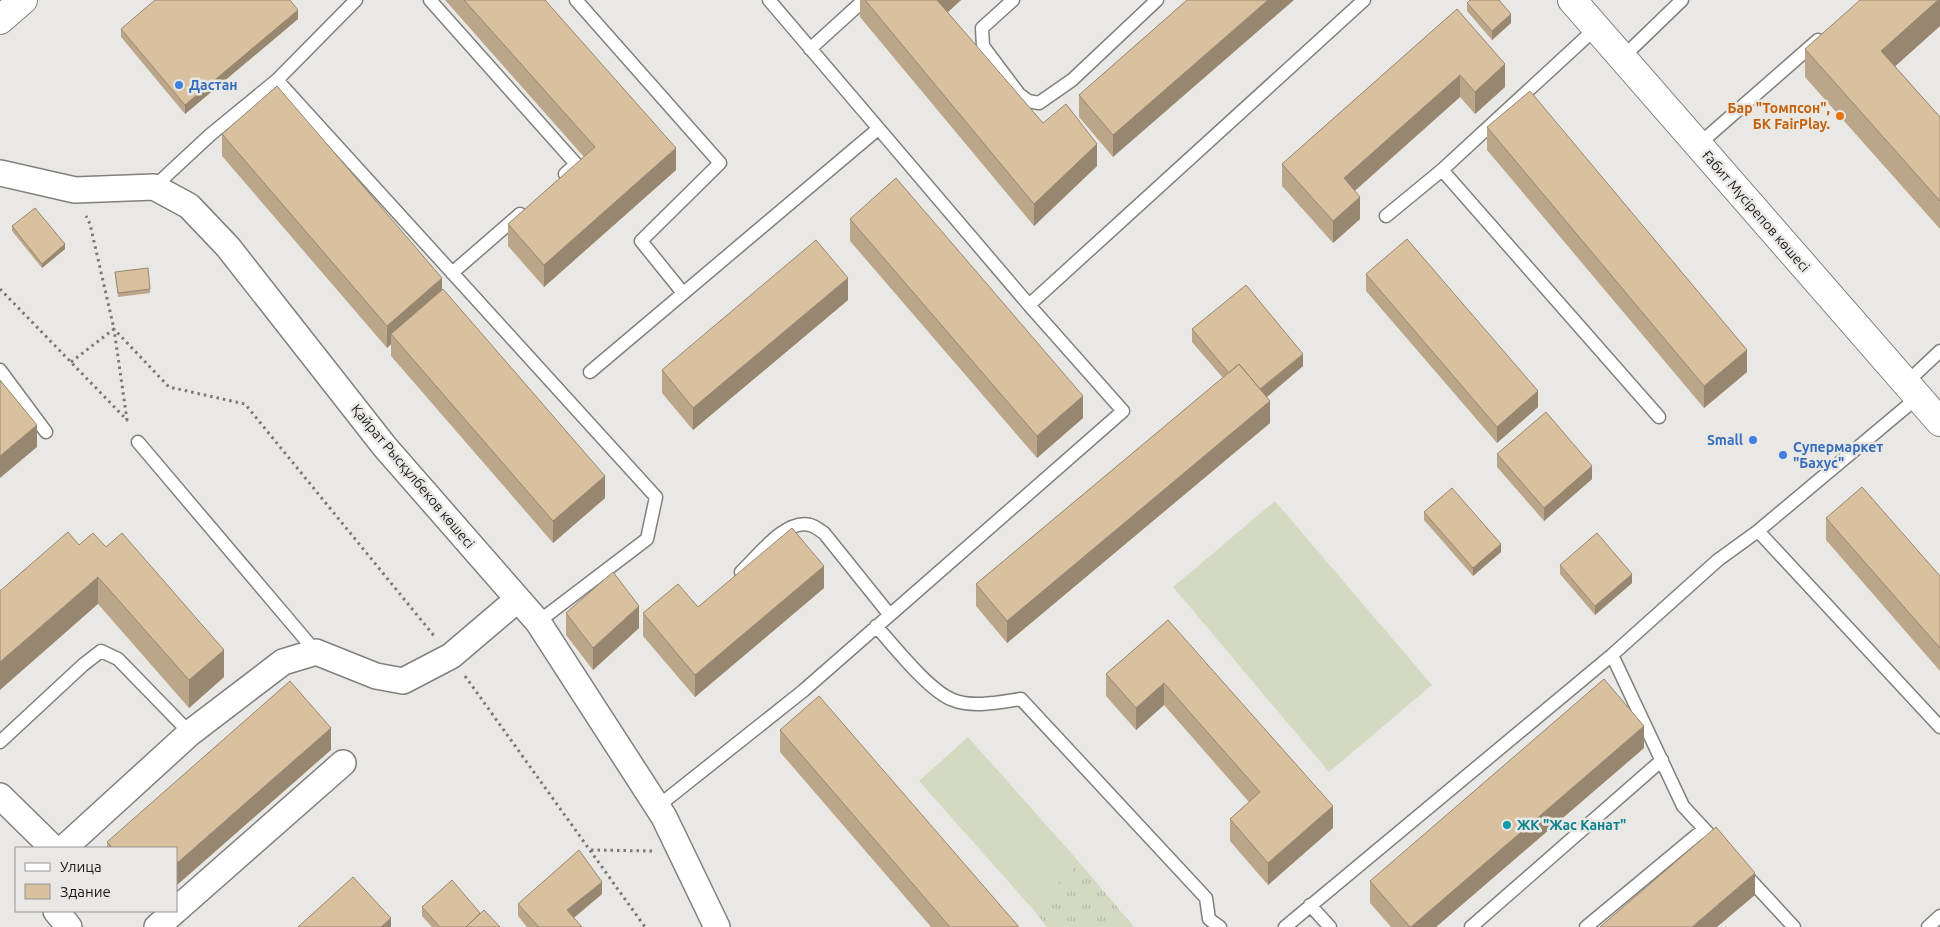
<svg xmlns="http://www.w3.org/2000/svg" width="1940" height="927" viewBox="0 0 1940 927" font-family="Ubuntu,sans-serif">
<style>
.grass{fill:url(#grass-tufts)}
.pitch{fill:#d4d9c2}
.lines{fill:none;stroke-linecap:round;stroke-linejoin:round}
.service-casing{stroke:#81807d;stroke-width:15}
.minor-casing{stroke:#81807d;stroke-width:28}
.tertiary-casing{stroke:#81807d;stroke-width:30}
.secondary-casing{stroke:#81807d;stroke-width:30}
.path{stroke:#7b7977;stroke-width:3;stroke-dasharray:2.5 4;stroke-linecap:butt}
.service{stroke:#fff;stroke-width:12}
.minor{stroke:#fff;stroke-width:25}
.tertiary{stroke:#fff;stroke-width:28}
.secondary{stroke:#fff;stroke-width:28}
.wall{fill:#bba68a}
.shaded-wall{fill:#988770}
.building{fill:#d9c1a0;stroke:#988770}
.shop-dot{fill:#3f7fe0;stroke:#eae8e5;stroke-width:2}
.food-dot{fill:#e8710a;stroke:#eae8e5;stroke-width:2}
.culture-dot{fill:#0f9aa8;stroke:#eae8e5;stroke-width:2}
.labels{text-anchor:middle;dominant-baseline:central;stroke-width:5;stroke-linejoin:round;paint-order:stroke}
.shop-label{font-size:14px;font-weight:bold;fill:#366cbe;stroke:#eae8e5;text-anchor:start}
.food-label{font-size:14px;font-weight:bold;fill:#c56008;stroke:#eae8e5;text-anchor:end}
.street-label{font-size:14px;fill:#1c1b1a;stroke:#eae8e5}
.culture-label{font-size:14px;font-weight:bold;fill:#0d838f;stroke:#eae8e5;text-anchor:start}
</style>
<defs>
<pattern id="grass-tufts" width="24" height="20" patternUnits="userSpaceOnUse" patternTransform="scale(1.25)"><rect width="24" height="20" fill="#d4d9c2"/><path d="M3 7l-1-3M5 7V3M7 7l1-3M15 17l-1-3M17 17v-4M19 17l1-3" fill="none" stroke="#b5baa6"/></pattern>
</defs>
<rect width="100%" height="100%" fill="#eae8e5"/>
<path class="grass" d="M 1080,863 L 1134,927 L 1047,927 L 1031,907 Z"/>
<path class="pitch" d="M 1275,501 L 1432,685 L 1329,772 L 1173,587 Z
M 968,737 L 1080,863 L 1031,907 L 919,781 Z"/>
<g class="lines">
<g class="service-casing">
<path id="service" d="M 430,0 L 576,164 L 565,174
M 576,0 L 720,163 L 641,241 L 683,293
M 769,0 L 1029,305 L 1364,0
M 1013,0 L 982,28 L 983,46 L 1019,94 L 1028,101 L 1039,103 L 1072,80 L 1157,0
M 1596,28 L 1442,170 L 1659,417
M 810,49 L 864,0
M 1623,57 L 1682,0
M 277,80 L 656,497 L 647,539 L 538,622
M 1698,145 L 1818,40
M 154,187 L 210,135 L 277,80 L 356,0
M 1386,216 L 1442,170
M 452,273 L 520,214
M 0,370 L 46,432
M 590,372 L 878,129
M 1906,383 L 1940,351
M 138,442 L 316,652
M 1758,531 L 1940,727
M 741,572 C 758,556 786,518 810,525 C 815,526 819,530 824,533 L 889,614
M 876,626 C 893,645 929,691 953,700 C 973,708 1000,702 1021,699 L 1206,898 L 1209,919 L 1220,927
M 1612,655 L 1683,806 L 1720,846
M 0,742 L 83,665 L 101,651 L 118,659 L 190,733
M 657,807 L 803,691 L 1123,411 L 1029,305
M 1743,872 L 1794,927
M 1310,905 L 1330,927
M 1285,927 L 1612,655 L 1718,560 L 1758,531 L 1918,397
M 1471,927 L 1662,760
M 1586,927 L 1704,829
M 1928,927 L 1940,916"/>
</g>
<g class="minor-casing">
<path id="minor" d="M 0,173 L 75,190 L 154,187 L 189,206 L 228,247 L 385,447 L 538,622 L 664,817 L 717,927
M 0,796 L 53,848
M 64,848 L 190,733 L 283,662 L 316,652 L 376,676 L 403,681 L 451,656 L 518,599
M 176,910 L 343,763
M 56,911 L 69,927
M 157,927 L 175,911"/>
</g>
<g class="tertiary-casing">
<path id="tertiary" d="M 1572,0 L 1940,422"/>
</g>
<g class="secondary-casing">
<path id="secondary" d="M 0,20 L 23,0"/>
</g>
<path class="path" d="M 0,289 L 127,420 L 114,329 L 169,387 L 245,404 L 435,637
M 71,362 L 114,329 L 90,224 L 86,216
M 465,676 L 645,927
M 591,850 L 652,851"/>
<use href="#service" class="service"/>
<use href="#minor" class="minor"/>
<use href="#tertiary" class="tertiary"/>
<use href="#secondary" class="secondary"/>
</g>
<path class="wall" d="M 445,0 L 545,0 L 676,170 L 544,287 L 508,246 L 508,224 L 584,157 Z
M 860,0 L 961,0 L 947,13 L 1043,123 L 1097,166 L 1034,226 L 860,17 Z
M 1187,0 L 1113,157 L 1079,117 L 1079,95 Z
M 1940,0 L 1940,26 L 1895,66 L 1940,117 L 1940,229 L 1805,77 L 1805,49 Z
M 1467,3 L 1511,23 L 1492,40 L 1467,11 Z
M 1457,9 L 1505,87 L 1475,114 L 1460,97 L 1355,191 L 1360,219 L 1333,243 L 1282,186 L 1282,164 Z
M 298,19 L 185,114 L 121,37 L 121,29 Z
M 1487,127 L 1747,372 L 1704,408 L 1487,150 Z
M 222,134 L 442,290 L 605,498 L 553,543 L 391,356 L 391,344 L 387,348 L 222,156 Z
M 850,219 L 1083,418 L 1037,458 L 850,241 Z
M 12,226 L 65,249 L 42,268 L 12,231 Z
M 115,272 L 150,289 L 150,293 L 118,297 Z
M 1366,274 L 1538,407 L 1497,443 L 1366,291 Z
M 848,300 L 693,430 L 662,393 L 662,370 Z
M 1192,329 L 1303,366 L 1267,397 L 1270,423 L 1007,643 L 976,606 L 976,584 L 1223,378 L 1192,342 Z
M 1497,454 L 1592,479 L 1544,521 L 1497,467 Z
M 1424,512 L 1501,552 L 1473,576 L 1424,520 Z
M 1826,518 L 1940,576 L 1940,671 L 1826,540 Z
M 79,545 L 224,677 L 189,708 L 98,604 Z
M 1560,565 L 1632,583 L 1595,615 L 1560,574 Z
M 824,588 L 695,697 L 643,636 L 643,613 L 698,607 Z
M 566,613 L 639,628 L 593,670 L 566,635 Z
M 1168,620 L 1333,828 L 1268,885 L 1230,841 L 1230,819 L 1249,802 L 1164,705 L 1136,730 L 1106,696 L 1106,674 Z
M 780,730 L 1019,927 L 931,927 L 780,752 Z
M 1644,748 L 1436,927 L 1391,927 L 1370,903 L 1370,881 Z
M 331,750 L 176,848 L 107,848 L 107,842 Z
M 602,894 L 574,918 L 582,927 L 527,927 L 518,916 L 518,904 Z
M 422,907 L 480,913 L 500,927 L 432,927 L 422,916 Z"/>
<path class="shaded-wall" d="M 937,0 L 961,0 L 937,22 Z
M 1268,0 L 1294,0 L 1113,157 L 1113,135 Z
M 1938,0 L 1940,0 L 1940,26 L 1881,79 L 1881,51 Z
M 298,10 L 298,19 L 185,114 L 185,105 Z
M 1511,14 L 1511,23 L 1492,40 L 1492,31 Z
M 1505,64 L 1505,87 L 1475,114 L 1475,92 Z
M 1460,75 L 1460,97 L 1344,200 L 1344,178 Z
M 1097,144 L 1097,166 L 1034,226 L 1034,204 Z
M 676,148 L 676,170 L 544,287 L 544,265 Z
M 1360,197 L 1360,219 L 1333,243 L 1333,221 Z
M 65,244 L 65,249 L 42,268 L 42,264 Z
M 442,278 L 442,300 L 391,334 L 391,344 L 387,348 L 387,326 Z
M 848,278 L 848,300 L 693,430 L 693,408 Z
M 1747,350 L 1747,372 L 1704,408 L 1704,386 Z
M 1303,354 L 1303,366 L 1256,406 L 1256,393 Z
M 1538,391 L 1538,407 L 1497,443 L 1497,427 Z
M 1083,396 L 1083,418 L 1037,458 L 1037,436 Z
M 1270,401 L 1270,423 L 1007,643 L 1007,621 Z
M 37,425 L 37,447 L 0,478 L 0,456 Z
M 1592,466 L 1592,479 L 1544,521 L 1544,508 Z
M 605,476 L 605,498 L 553,543 L 553,521 Z
M 1501,544 L 1501,552 L 1473,576 L 1473,568 Z
M 824,566 L 824,588 L 695,697 L 695,675 Z
M 1632,574 L 1632,583 L 1595,615 L 1595,606 Z
M 98,577 L 98,604 L 0,690 L 0,662 Z
M 639,606 L 639,628 L 593,670 L 593,648 Z
M 224,650 L 224,677 L 189,708 L 189,680 Z
M 1164,683 L 1164,705 L 1136,730 L 1136,708 Z
M 1644,726 L 1644,748 L 1436,927 L 1411,927 Z
M 331,728 L 331,750 L 176,886 L 176,864 Z
M 1333,806 L 1333,828 L 1268,885 L 1268,863 Z
M 1755,873 L 1755,895 L 1717,927 L 1692,927 Z
M 602,882 L 602,894 L 567,923 L 567,910 Z
M 391,918 L 391,927 L 381,927 Z"/>
<path class="building" d="M 155,0 L 290,0 L 298,10 L 185,105 L 121,29 Z
M 464,0 L 545,0 L 676,148 L 544,265 L 508,224 L 595,147 Z
M 865,0 L 937,0 L 1043,123 L 1066,104 L 1097,144 L 1034,204 Z
M 1187,0 L 1268,0 L 1113,135 L 1079,95 Z
M 1470,0 L 1499,0 L 1511,14 L 1492,31 L 1467,3 Z
M 1860,0 L 1938,0 L 1881,51 L 1940,117 L 1940,201 L 1805,49 Z
M 1457,9 L 1505,64 L 1475,92 L 1460,75 L 1344,178 L 1360,197 L 1333,221 L 1282,164 Z
M 277,86 L 442,278 L 387,326 L 222,134 Z
M 1530,91 L 1747,350 L 1704,386 L 1487,127 Z
M 896,178 L 1083,396 L 1037,436 L 850,219 Z
M 35,208 L 65,244 L 42,264 L 12,226 Z
M 1407,239 L 1538,391 L 1497,427 L 1366,274 Z
M 816,240 L 848,278 L 693,408 L 662,370 Z
M 148,268 L 150,289 L 118,293 L 115,272 Z
M 1246,285 L 1303,354 L 1260,389 L 1239,364 L 1229,373 L 1192,329 Z
M 443,289 L 605,476 L 553,521 L 391,334 Z
M 1239,364 L 1270,401 L 1007,621 L 976,584 Z
M 0,380 L 37,425 L 0,456 Z
M 1546,412 L 1592,466 L 1544,508 L 1497,454 Z
M 1862,487 L 1940,576 L 1940,648 L 1826,518 Z
M 1452,488 L 1501,544 L 1473,568 L 1424,512 Z
M 792,528 L 824,566 L 695,675 L 643,613 L 678,584 L 698,607 Z
M 68,532 L 79,545 L 93,533 L 106,547 L 122,533 L 224,650 L 189,680 L 98,577 L 0,662 L 0,591 Z
M 1597,533 L 1632,574 L 1595,606 L 1560,565 Z
M 613,572 L 639,606 L 593,648 L 566,613 Z
M 1168,620 L 1333,806 L 1268,863 L 1230,819 L 1260,792 L 1164,683 L 1136,708 L 1106,674 Z
M 1604,679 L 1644,726 L 1411,927 L 1410,927 L 1370,881 Z
M 290,681 L 331,728 L 176,864 L 176,848 L 113,848 L 107,842 Z
M 819,696 L 1019,927 L 950,927 L 780,730 Z
M 1716,827 L 1755,873 L 1692,927 L 1600,927 Z
M 579,850 L 602,882 L 567,910 L 582,927 L 539,927 L 518,904 Z
M 353,877 L 391,918 L 381,927 L 298,927 Z
M 452,880 L 480,913 L 466,927 L 440,927 L 422,907 Z
M 484,910 L 500,927 L 466,927 Z"/>
<g class="shop-dot">
<circle cx="179" cy="85" r="5"/>
<circle cx="1753" cy="440" r="5"/>
<circle cx="1783" cy="455" r="5"/>
</g>
<circle class="food-dot" cx="1840" cy="116" r="5"/>
<circle class="culture-dot" cx="1507" cy="825" r="5"/>
<g class="labels">
<g class="shop-label">
<text x="189" y="85">Дастан</text>
<text x="1743" y="440" text-anchor="end">Small</text>
<text x="1793" y="447">Супермаркет<tspan x="1793" dy="16">"Бахус"</tspan></text>
</g>
<g class="food-label">
<text x="1830" y="108">Бар "Томпсон",<tspan x="1830" dy="16">БК FairPlay.</tspan></text>
</g>
<g class="street-label">
<text transform="translate(1756 211) rotate(49)">Ғабит Мүсірепов көшесі</text>
<text transform="translate(413 476) rotate(50)">Қайрат Рысқұлбеков көшесі</text>
</g>
<g class="culture-label">
<text x="1517" y="825">ЖК "Жас Канат"</text>
</g>
</g>
<rect x="15" y="847" width="162" height="65" fill="#eae8e5" stroke="#989694"/>
<rect x="25" y="863" width="25" height="8" fill="#ffffff" stroke="#989694"/>
<text x="60" y="872" font-size="15" fill="#1c1b1a">Улица</text>
<rect x="25" y="884" width="25" height="15" fill="#d9c1a0" stroke="#989694"/>
<text x="60" y="897" font-size="15" fill="#1c1b1a">Здание</text>
</svg>
